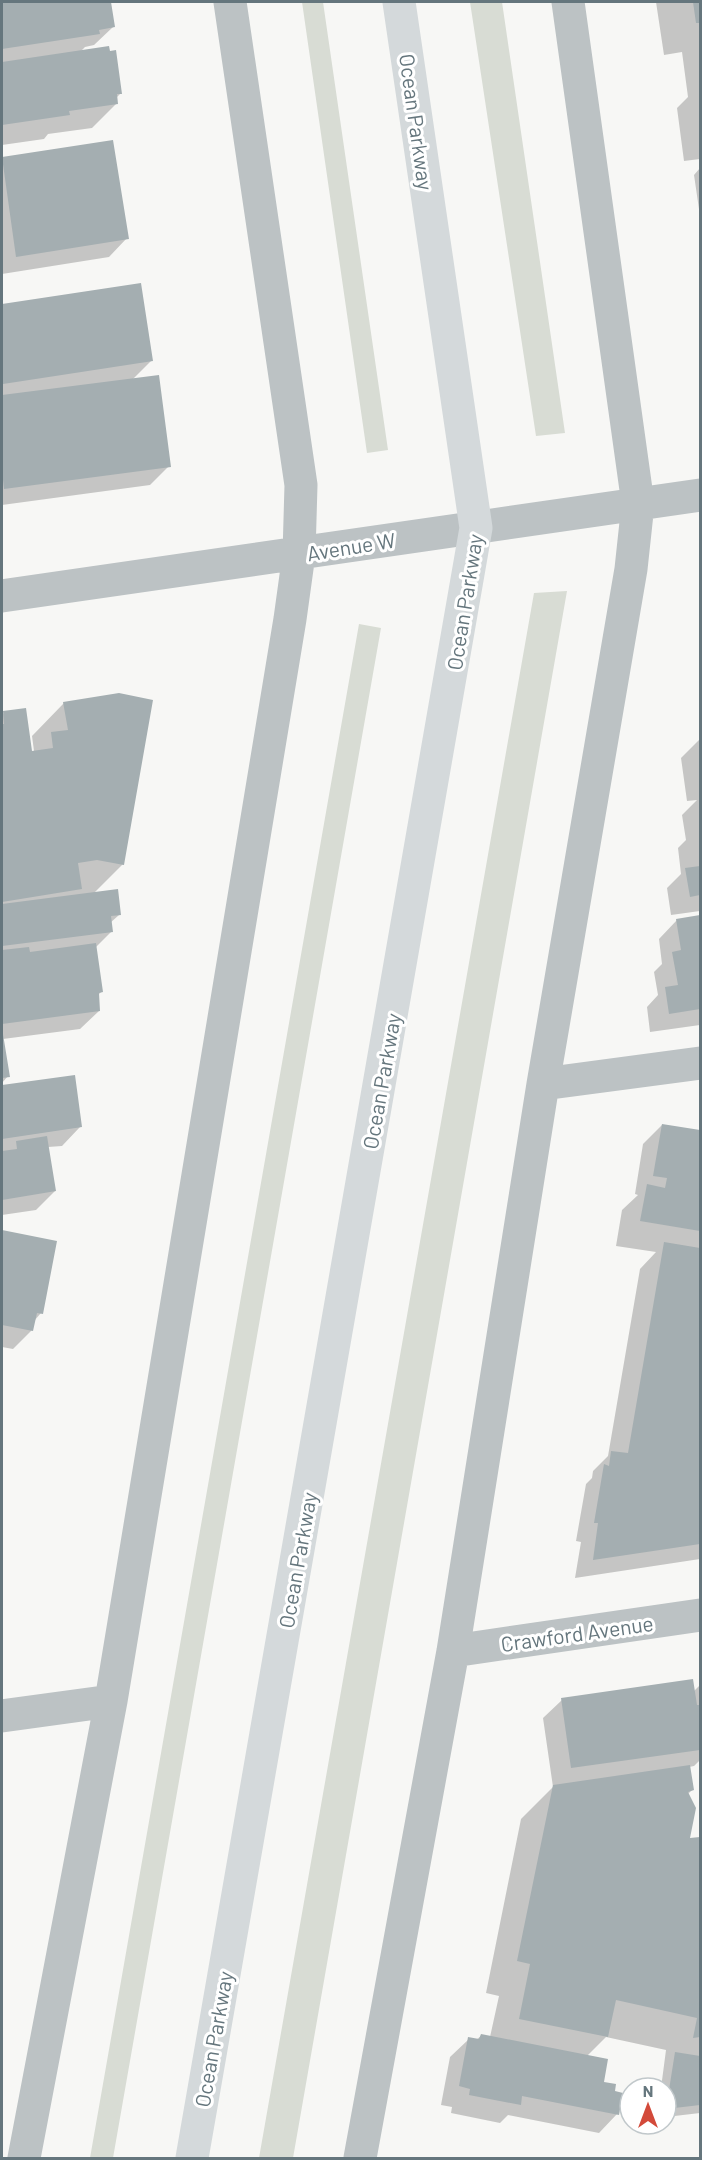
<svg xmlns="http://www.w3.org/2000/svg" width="702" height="2160" viewBox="0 0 702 2160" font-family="Barlow,sans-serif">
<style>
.green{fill:#d8dcd4}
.shadow{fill:#0003}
.building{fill:#a4aeb1}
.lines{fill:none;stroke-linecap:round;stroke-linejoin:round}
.minor{stroke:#bcc2c4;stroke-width:33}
.major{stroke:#d4d9db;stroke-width:33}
.labels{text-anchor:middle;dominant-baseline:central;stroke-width:6;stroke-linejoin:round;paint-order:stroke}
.street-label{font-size:21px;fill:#65767d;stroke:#fff}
</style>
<rect width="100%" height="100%" fill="#f7f7f5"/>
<path class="green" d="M 302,2 L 323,2 L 388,450 L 367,453 Z
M 470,2 L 502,2 L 565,433 L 536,436 Z
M 567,591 L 293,2158 L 259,2158 L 534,593 Z
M 359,624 L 381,628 L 113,2158 L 90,2158 Z"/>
<path class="shadow" d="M 2,2 L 109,2 L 113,27 L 94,45 L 85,47 L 80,52 L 121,93 L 116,98 L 117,103 L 92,128 L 48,134 L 44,139 L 2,145 Z
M 656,2 L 700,2 L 700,159 L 684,161 L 677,108 L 688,97 L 682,52 L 664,55 Z
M 112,141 L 127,238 L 109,257 L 2,274 L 2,158 Z
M 700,168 L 700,216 L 694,175 Z
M 140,284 L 151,361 L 132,380 L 169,466 L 150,485 L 2,505 L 2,305 Z
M 64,703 L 123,864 L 93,894 L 119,915 L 110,923 L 111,932 L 95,948 L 101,992 L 97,996 L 99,1011 L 80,1029 L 3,1039 L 8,1076 L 2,1083 L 2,715 L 3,713 L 31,754 L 34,751 L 32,736 Z
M 700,739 L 700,911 L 671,915 L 667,888 L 681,874 L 678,848 L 686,840 L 682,815 L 697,800 L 687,801 L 681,758 Z
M 700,917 L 700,1025 L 650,1032 L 647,1007 L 658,995 L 654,972 L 662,964 L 659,939 L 677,920 Z
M 73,1077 L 80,1127 L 62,1146 L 48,1147 L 55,1191 L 36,1210 L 2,1215 L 2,1087 Z
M 662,1125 L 700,1132 L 700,1559 L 575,1578 L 581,1542 L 576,1541 L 586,1484 L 592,1478 L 593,1471 L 608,1456 L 640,1269 L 656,1252 L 616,1246 L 622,1210 L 638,1195 L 635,1194 L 643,1144 Z
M 2,1231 L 56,1243 L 41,1313 L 34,1321 L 32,1330 L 13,1349 L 2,1347 Z
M 700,1685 L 700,1760 L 694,1766 L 689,1767 L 692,1790 L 688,1794 L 688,1840 L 700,1838 L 700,2113 L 666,2117 L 666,2088 L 661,2088 L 666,2050 L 606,2037 L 587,2056 L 602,2083 L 613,2092 L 617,2114 L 599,2133 L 508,2115 L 500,2123 L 451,2113 L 452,2107 L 441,2105 L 450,2057 L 469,2039 L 476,2040 L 481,2036 L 490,2037 L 499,1996 L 486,1993 L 521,1819 L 553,1787 L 543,1718 L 562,1700 L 693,1692 Z"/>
<path class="building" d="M 2,2 L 111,2 L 115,27 L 99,30 L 100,34 L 2,49 Z
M 693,2 L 700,2 L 700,23 L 696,23 Z
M 109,46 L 110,51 L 116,50 L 122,94 L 117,94 L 118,104 L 69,111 L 70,115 L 2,125 L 2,62 Z
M 113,140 L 129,239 L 16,257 L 2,157 Z
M 141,283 L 153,361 L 3,384 L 2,372 L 2,304 Z
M 159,375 L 171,467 L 4,489 L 2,470 L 2,395 Z
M 119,693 L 153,700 L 124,865 L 97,860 L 78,863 L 82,889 L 2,902 L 2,724 L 4,724 L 3,711 L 26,708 L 32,751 L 53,748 L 51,732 L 68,730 L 63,702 Z
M 700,866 L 700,895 L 690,897 L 685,868 Z
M 118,889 L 121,915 L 111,916 L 113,932 L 2,946 L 2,904 Z
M 700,915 L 700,1009 L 669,1014 L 665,987 L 678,985 L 672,952 L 681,950 L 676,919 Z
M 96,943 L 103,992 L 99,993 L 100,1011 L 2,1024 L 2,950 L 29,947 L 30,952 Z
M 2,1028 L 10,1077 L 2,1078 Z
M 75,1075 L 82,1127 L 2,1139 L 2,1085 Z
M 662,1124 L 700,1130 L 700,1231 L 640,1221 L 647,1184 L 665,1188 L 667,1178 L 653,1176 Z
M 47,1136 L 56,1191 L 2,1200 L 2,1151 L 17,1149 L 16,1141 Z
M 2,1230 L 57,1241 L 43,1314 L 37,1313 L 33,1331 L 2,1325 Z
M 664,1242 L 700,1248 L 700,1544 L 593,1560 L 598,1523 L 594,1523 L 604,1464 L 609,1466 L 611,1451 L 628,1453 Z
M 693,1679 L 697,1705 L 700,1705 L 700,1750 L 571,1768 L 561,1698 Z
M 690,1765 L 694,1790 L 688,1792 L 696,1808 L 690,1838 L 700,1837 L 700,2037 L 693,2038 L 697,2018 L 616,2000 L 608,2037 L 519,2019 L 530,1964 L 517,1961 L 553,1785 Z
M 481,2034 L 608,2059 L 604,2082 L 616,2084 L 615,2091 L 623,2093 L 619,2115 L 522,2096 L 521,2105 L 469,2095 L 470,2089 L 459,2086 L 468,2037 L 479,2039 Z
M 675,2052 L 700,2056 L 700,2105 L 666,2109 Z"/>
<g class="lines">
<path class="minor" d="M 2,596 L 700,495
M 543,1084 L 700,1063
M 453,1651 L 700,1615
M 2,1716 L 111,1701
M 24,2158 L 111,1701 L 290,619 L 299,554 L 301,485 L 230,2
M 360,2158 L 453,1651 L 543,1084 L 631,569 L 638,504 L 568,2"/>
<path class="major" d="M 192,2158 L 476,528 L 399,2"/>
</g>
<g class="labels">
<g class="street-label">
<text transform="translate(417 122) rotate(82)">Ocean Parkway</text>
<text transform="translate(351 546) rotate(-9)">Avenue W</text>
<text transform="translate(464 602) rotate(-81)">Ocean Parkway</text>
<text transform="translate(381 1081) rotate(-80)">Ocean Parkway</text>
<text transform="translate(297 1560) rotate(-80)">Ocean Parkway</text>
<text transform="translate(577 1633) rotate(-8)">Crawford Avenue</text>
<text transform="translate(213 2039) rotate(-80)">Ocean Parkway</text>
</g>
</g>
<rect width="702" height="2160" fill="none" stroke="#65767d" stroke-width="6"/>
<g transform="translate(648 2106)"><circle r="28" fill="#ffffff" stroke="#c1c8cb" stroke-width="1.5"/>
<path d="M0-4.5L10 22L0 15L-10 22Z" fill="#d34a3a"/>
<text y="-9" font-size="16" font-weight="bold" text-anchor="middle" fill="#65767d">N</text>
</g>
</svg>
